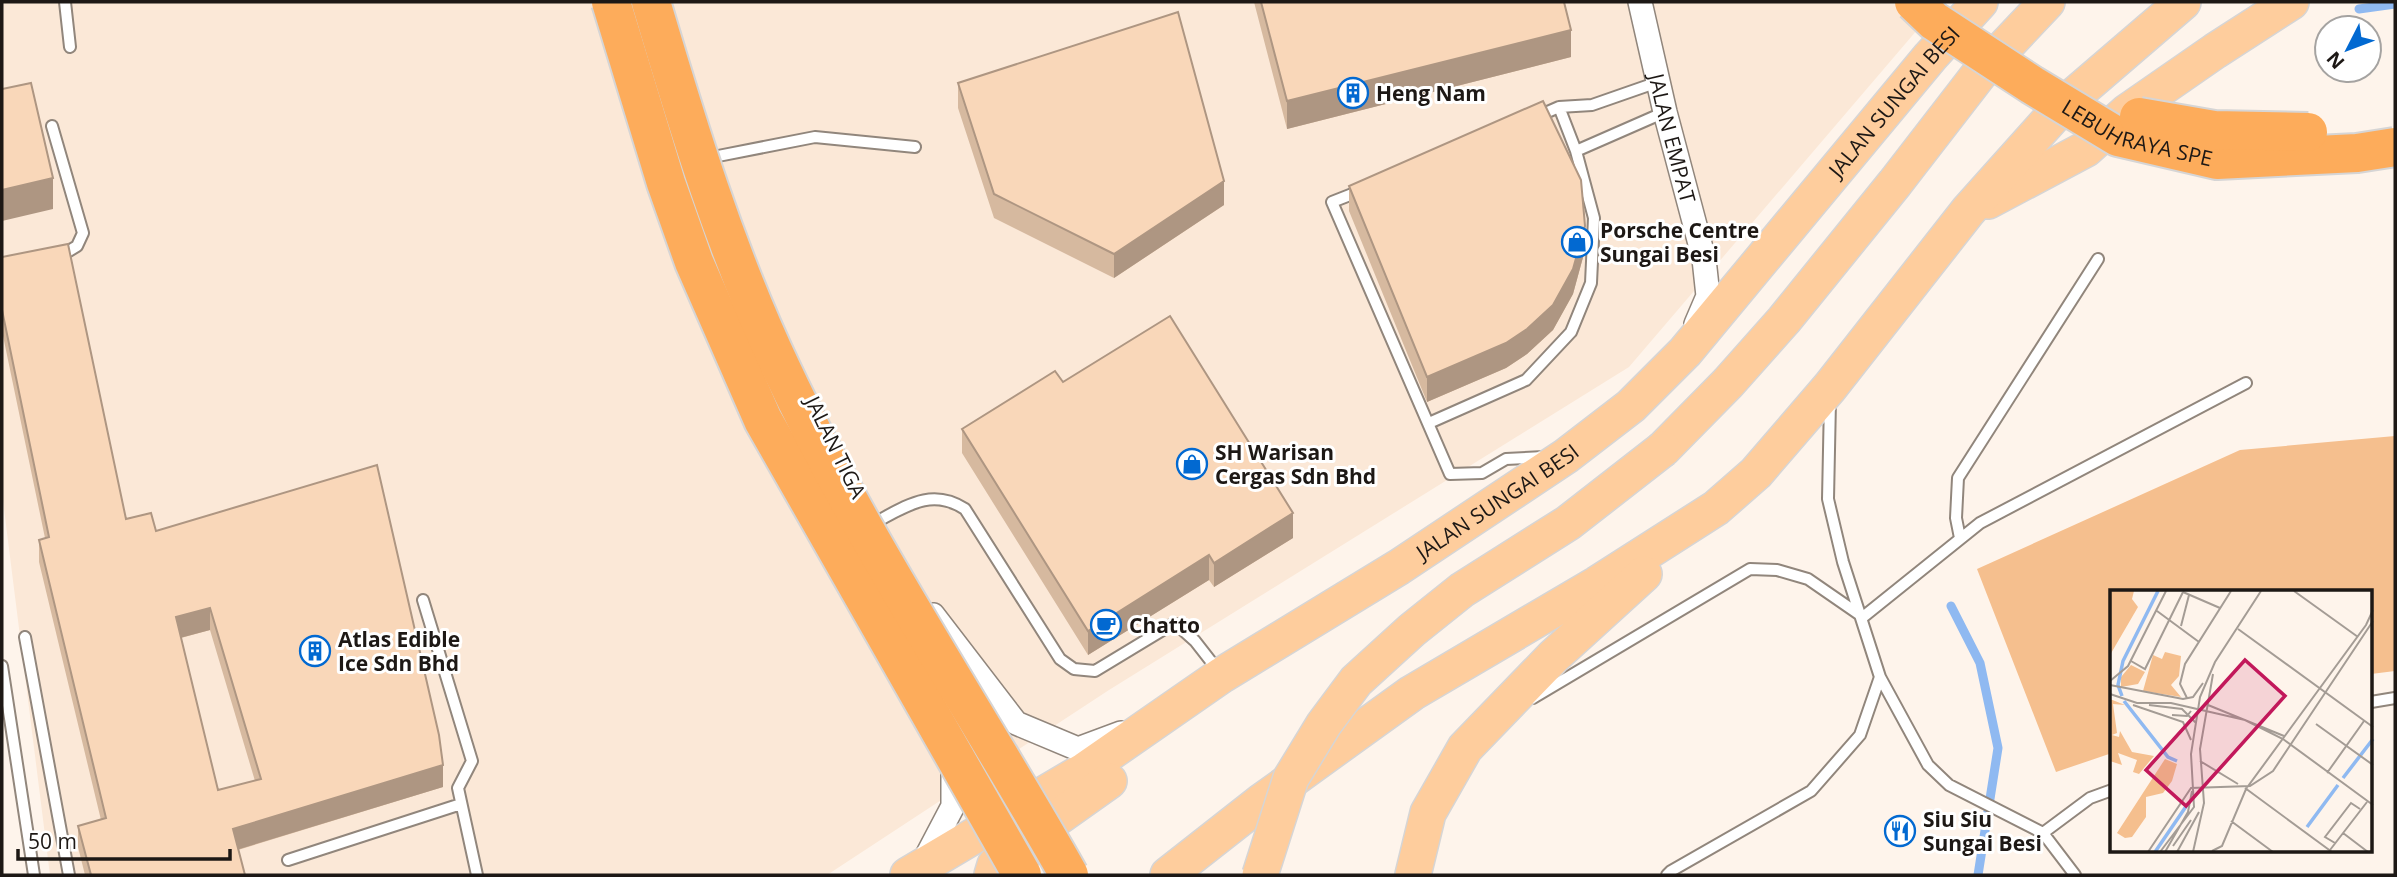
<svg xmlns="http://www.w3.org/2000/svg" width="2397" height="877" viewBox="0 0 2397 877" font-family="'Open Sans',sans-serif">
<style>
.built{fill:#fbe8d7}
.green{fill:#f5bf8e}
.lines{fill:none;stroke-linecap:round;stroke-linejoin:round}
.stream{stroke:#8fb9f1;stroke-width:9}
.service-casing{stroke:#91867c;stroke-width:14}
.minor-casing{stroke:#91867c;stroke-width:26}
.primary-casing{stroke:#d6d5d5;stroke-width:38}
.service{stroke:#fff;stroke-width:10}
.minor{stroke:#fff;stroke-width:23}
.primary{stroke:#fecd9d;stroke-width:35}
.primary-bridge-casing{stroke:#d6d5d5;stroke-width:38;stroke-linecap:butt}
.motorway-bridge-casing{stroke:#d6d5d5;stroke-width:42;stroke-linecap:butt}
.primary-bridge{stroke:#fecd9d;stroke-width:35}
.motorway-bridge{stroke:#fdac5b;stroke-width:38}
.wall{fill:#d6b99f;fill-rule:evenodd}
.shaded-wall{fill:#ae9682}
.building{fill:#f9d7b9;stroke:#ae9682;stroke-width:2;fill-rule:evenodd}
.labels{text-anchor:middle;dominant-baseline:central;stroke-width:6;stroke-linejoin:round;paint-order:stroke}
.poi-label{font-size:21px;font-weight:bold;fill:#1d1815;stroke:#fff;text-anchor:start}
.street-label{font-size:21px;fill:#1d1815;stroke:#fff}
.inset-river{fill:none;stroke:#8fb9f1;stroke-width:3.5}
.inset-road{fill:none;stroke:#a49c95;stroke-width:2}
.view{fill:#c2185b;fill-opacity:0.15;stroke:#c2185b;stroke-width:3.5}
.inset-edge{fill:none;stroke:#1d1815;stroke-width:3.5}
</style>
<rect width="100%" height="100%" fill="#fef4eb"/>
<path class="built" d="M 2,2 L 1941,2 L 1629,367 L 1109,690 L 827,875 L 50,875 L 2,493 Z"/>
<path class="green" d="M 2395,436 L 2395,671 L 2371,674 L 2371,592 L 2112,592 L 2112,753 L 2056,772 L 1977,569 L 2240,450 Z"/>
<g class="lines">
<path class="stream" d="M 2359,9 L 2395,4
M 1951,606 L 1980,663 L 1998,748 L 1978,875"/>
<g class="service-casing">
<path id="service" d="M 65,2 L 70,47
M 1559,107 L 1592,105 L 1658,82
M 52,126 L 83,233 L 77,246 L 59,257
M 1576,151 L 1665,112
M 713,157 L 815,137 L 915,147
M 1360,191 L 1332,202 L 1450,474 L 1482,473 L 1506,459 L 1544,457
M 1830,401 L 1828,499 L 1843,562 L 1880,677 L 1928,765 L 1949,785 L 2043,833 L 2075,875
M 1429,423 L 1526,380 L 1571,332 L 1591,283 L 1594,218 L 1576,151 L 1559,107 L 1536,117
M 874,523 C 905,507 931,487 965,509 L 1060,659 L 1074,669 L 1095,671 L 1171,625 L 1176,624 L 1195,641 L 1220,673
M 1960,538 L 1956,518 L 1958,478 L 2098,259
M 423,600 L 472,761 L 458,788 L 477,875
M 1863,617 L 1980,523 L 2246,383
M 25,637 L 69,875
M 2,666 L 34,875
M 1533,698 L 1750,569 L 1777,570 L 1808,579 L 1863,617
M 2371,702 L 2395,698
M 2043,833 L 2090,798 L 2112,790
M 288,860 L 461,804
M 1667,875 L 1671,871 L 1811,791 L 1860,735 L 1880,677"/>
</g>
<g class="minor-casing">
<g id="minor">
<path id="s1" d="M 1640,2 L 1665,112 L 1704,259 L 1708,296 L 1696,324"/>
<path d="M 933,615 L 1016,723 L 1078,749 L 1121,733"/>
<path d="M 922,865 L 953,806 L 953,767 L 951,764"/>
</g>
</g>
<g class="primary-casing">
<g id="primary">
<path d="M 1988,201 L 2086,149 L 2127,112 L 2215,51 L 2291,2"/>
<path d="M 1663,449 L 1728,383 L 1784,320 L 1895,183 L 1980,73 L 2047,2"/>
<path id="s2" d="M 908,875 L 1085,770 L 1222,675 L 1399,567 L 1566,456 L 1631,406 L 1685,352 L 1930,57 L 1980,2"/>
<path d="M 992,875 L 995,865 L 1002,857 L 1109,781"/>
<path d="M 1168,875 L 1261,802 L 1412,693 L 1597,584 L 1716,508 L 1756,473 L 1830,387 L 1968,211 L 2062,106 L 2183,2"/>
<path d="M 1413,875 L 1428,813 L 1465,748 L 1554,656 L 1644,574"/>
</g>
</g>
<use href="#service" class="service"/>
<use href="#minor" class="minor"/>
<use href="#primary" class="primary"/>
<g class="primary-bridge-casing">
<path id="primary-bridge" d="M 1260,875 L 1291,778 L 1324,724 L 1356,681 L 1412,630 L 1462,590 L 1568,523 L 1663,449"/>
</g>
<g class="motorway-bridge-casing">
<g id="motorway-bridge">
<path d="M 611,2 L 666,183 L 694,262 L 763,420 L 1022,875"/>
<path d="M 651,2 C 688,127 726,252 782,370 C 864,545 974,707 1069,875"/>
<path id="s3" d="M 1914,2 L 1934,21 L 2032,85 L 2118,137 L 2217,160 L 2357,153 L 2395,147"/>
<path d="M 2139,117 L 2214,130 L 2308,132"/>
</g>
</g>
<use href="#primary-bridge" class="primary-bridge"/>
<use href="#motorway-bridge" class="motorway-bridge"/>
</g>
<path class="wall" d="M 1254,2 L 1564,2 L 1571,57 L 1287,129 Z
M 958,83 L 1224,205 L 1114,278 L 994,218 L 958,108 Z
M 1349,186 L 1585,250 L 1573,294 L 1553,330 L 1527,354 L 1506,368 L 1427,402 L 1349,211 Z
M 2,257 L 126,519 L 156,531 L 443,787 L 238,850 L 245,875 L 85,875 L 78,847 L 78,826 L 101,820 L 39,562 L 39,540 L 45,538 L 2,331 ZM 210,630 L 255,781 L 218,790 L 181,638 Z
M 1063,382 L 1293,538 L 1214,587 L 1209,580 L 1088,655 L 962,453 L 962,429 Z"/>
<path class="shaded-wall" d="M 1571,30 L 1571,57 L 1287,129 L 1287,101 Z
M 53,178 L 53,209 L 2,221 L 2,190 Z
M 1224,181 L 1224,205 L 1114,278 L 1114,254 Z
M 1585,226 L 1585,250 L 1573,294 L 1553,330 L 1527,354 L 1506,368 L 1427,402 L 1427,377 Z
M 1293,513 L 1293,538 L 1214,587 L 1214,563 Z
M 1209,555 L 1209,580 L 1088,655 L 1088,631 Z
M 210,608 L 210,630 L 176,639 L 176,617 Z
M 443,765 L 443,787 L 233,851 L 233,829 Z"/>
<path class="building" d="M 1261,2 L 1564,2 L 1571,30 L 1287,101 Z
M 1178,12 L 1224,181 L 1114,254 L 994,194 L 958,83 Z
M 31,83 L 53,178 L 2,190 L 2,89 Z
M 1543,101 L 1581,180 L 1585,226 L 1573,269 L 1553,305 L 1527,329 L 1506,343 L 1427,377 L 1349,186 Z
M 68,244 L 126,519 L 151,513 L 156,531 L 377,465 L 439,735 L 443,765 L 233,829 L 245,875 L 91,875 L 78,826 L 106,818 L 39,540 L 49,537 L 2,310 L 2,257 ZM 210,608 L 261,779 L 218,790 L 176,617 Z
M 1170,316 L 1293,513 L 1214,563 L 1209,555 L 1088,631 L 962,429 L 1055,371 L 1063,382 Z"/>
<defs>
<g id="building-ring" transform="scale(1.575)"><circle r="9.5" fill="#fff" stroke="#0269d1" stroke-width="1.5"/><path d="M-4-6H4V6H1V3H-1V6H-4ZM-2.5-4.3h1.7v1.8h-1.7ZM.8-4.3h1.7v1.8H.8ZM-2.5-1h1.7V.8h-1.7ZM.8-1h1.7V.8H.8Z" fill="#0269d1"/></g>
<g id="shop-ring" transform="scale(1.575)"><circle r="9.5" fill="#fff" stroke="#0269d1" stroke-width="1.5"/><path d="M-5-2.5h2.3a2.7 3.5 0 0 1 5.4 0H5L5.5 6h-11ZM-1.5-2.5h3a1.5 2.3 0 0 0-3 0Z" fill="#0269d1"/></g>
<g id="cafe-ring" transform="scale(1.575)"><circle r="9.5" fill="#fff" stroke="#0269d1" stroke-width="1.5"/><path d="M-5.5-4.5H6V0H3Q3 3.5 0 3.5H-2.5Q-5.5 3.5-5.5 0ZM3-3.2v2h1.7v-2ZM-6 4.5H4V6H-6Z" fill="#0269d1"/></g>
<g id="restaurant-ring" transform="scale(1.575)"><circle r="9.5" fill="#fff" stroke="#0269d1" stroke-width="1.5"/><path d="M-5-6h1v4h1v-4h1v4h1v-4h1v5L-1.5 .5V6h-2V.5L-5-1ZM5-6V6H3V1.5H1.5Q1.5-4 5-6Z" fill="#0269d1"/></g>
</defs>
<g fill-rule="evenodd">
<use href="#building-ring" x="1353" y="93"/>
<use href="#shop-ring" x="1577" y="242"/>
<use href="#shop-ring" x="1192" y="464"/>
<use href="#cafe-ring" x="1106" y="625"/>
<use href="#building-ring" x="315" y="651"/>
<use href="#restaurant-ring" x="1900" y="831"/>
</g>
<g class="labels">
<g class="poi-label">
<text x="1376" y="93">Heng Nam</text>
<text x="1600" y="230">Porsche Centre<tspan x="1600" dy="24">Sungai Besi</tspan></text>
<text x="1215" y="452">SH Warisan<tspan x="1215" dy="24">Cergas Sdn Bhd</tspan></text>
<text x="1129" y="625">Chatto</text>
<text x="338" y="639">Atlas Edible<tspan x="338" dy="24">Ice Sdn Bhd</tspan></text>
<text x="1923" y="819">Siu Siu<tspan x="1923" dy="24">Sungai Besi</tspan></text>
</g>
<g class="street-label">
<text stroke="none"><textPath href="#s2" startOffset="1265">JALAN SUNGAI BESI</textPath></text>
<text stroke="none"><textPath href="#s3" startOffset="262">LEBUHRAYA SPE</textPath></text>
<text stroke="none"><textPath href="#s1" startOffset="140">JALAN EMPAT</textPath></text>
<text transform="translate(836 447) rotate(64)">JALAN TIGA</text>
<text stroke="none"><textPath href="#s2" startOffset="698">JALAN SUNGAI BESI</textPath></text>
</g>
</g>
<g transform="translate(2110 590)">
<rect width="262" height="262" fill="#fef4eb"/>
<path d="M 0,1 L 24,1 L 22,9 L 28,17 L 0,65 ZM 55,62 L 71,66 L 69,86 L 61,95 L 71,107 L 33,101 L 43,65 L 52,69 ZM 21,75 L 35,82 L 28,94 L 11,97 L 11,87 ZM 0,109 L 15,115 L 3,114 L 7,143 L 2,145 L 9,147 L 10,141 L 22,162 L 44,166 L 29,184 L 23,182 L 27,170 L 8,163 L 12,175 L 0,171 ZM 55,169 L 67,174 L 62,191 L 53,203 L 36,207 L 36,227 L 22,247 L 15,248 L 7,243 Z" fill="#f5bf8e"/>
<path class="inset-river" d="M 12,106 L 8,95 L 13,71 L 48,1M 14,111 L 58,167 L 67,171M 233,188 L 263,149M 197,237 L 228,195M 45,262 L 77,215"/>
<path class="inset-road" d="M 184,1 L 248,47M 73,2 L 110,18M 47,21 L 89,52M 71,36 L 79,5M 128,39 L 263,137M 21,71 L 35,79 L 73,2M 0,91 L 18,76 L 56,1M 0,95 L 73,109 L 83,107 L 93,93M 0,104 L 27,113 L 61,113 L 135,130 L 173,149 L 263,215M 77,108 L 70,94 L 75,74 L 121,1M 23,115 L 73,132 L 81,150M 39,115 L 72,119 L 86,133M 98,115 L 174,146M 62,125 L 77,126 L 81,121M 206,134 L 263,175M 90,171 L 128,194M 217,183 L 254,131M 135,198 L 222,262M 121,231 L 163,262M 233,243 L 258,262M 225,253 L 215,247 L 241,213 L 250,219M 63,256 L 81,230M 220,260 L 257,212M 102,261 L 112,256 L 136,199 L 256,35 L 263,20M 38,262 L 81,198 L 140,196 L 163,181 L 263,31M 50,262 L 84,217 L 81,164 L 90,107 L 105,72 L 151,1M 55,262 L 78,222 L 82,201M 67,262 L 89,222M 83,262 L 94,213 L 90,159 L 103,84"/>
<path class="view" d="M 135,70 L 175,106 L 76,216 L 36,180 Z"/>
<rect width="262" height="262" class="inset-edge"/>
</g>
<rect width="2397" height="877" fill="none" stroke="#1d1815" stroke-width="7"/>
<g transform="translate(2348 49) rotate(228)"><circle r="33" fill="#ffffff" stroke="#a5a3a1" stroke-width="2"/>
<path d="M0-5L12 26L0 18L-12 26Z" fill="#0269d1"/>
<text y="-10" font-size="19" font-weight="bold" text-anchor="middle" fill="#1d1815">N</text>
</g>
<path d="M18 849v10h212v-10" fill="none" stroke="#1d1815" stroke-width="3.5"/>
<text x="28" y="849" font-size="21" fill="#1d1815" stroke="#ffffff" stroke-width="5" paint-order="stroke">50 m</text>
</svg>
